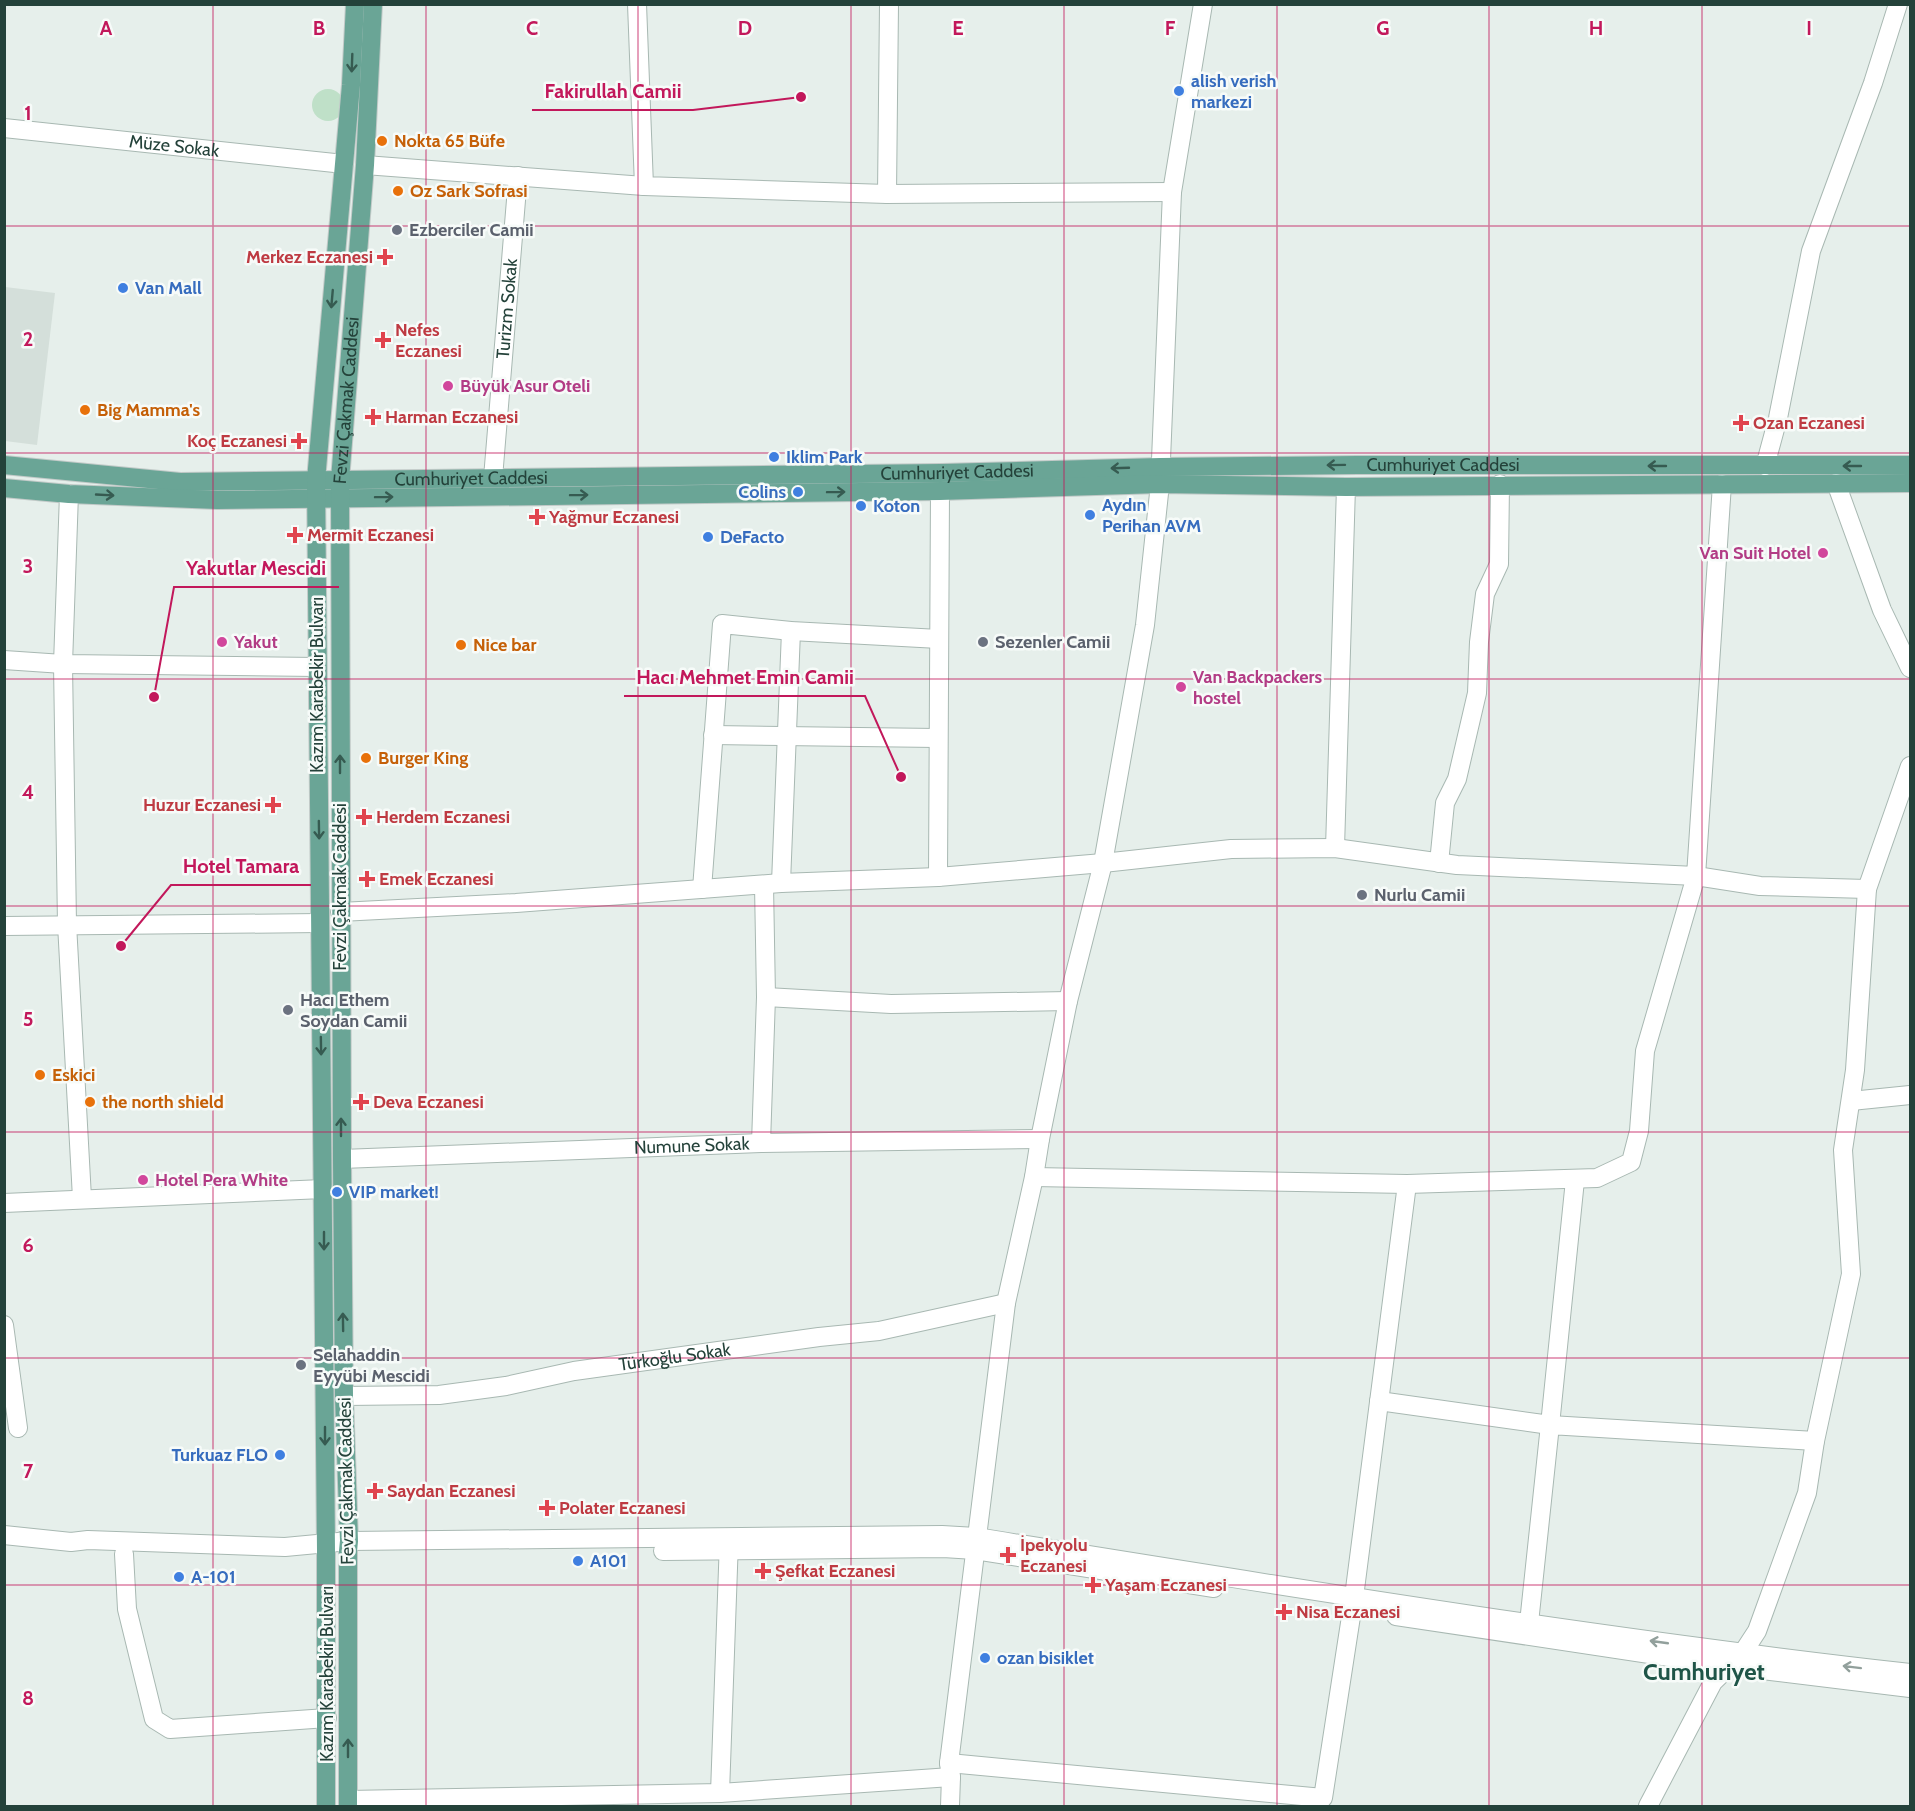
<svg xmlns="http://www.w3.org/2000/svg" width="1915" height="1811" viewBox="0 0 1915 1811" font-family="Cabin,sans-serif">
<style>
.built{fill:#d4dfda}
.green{fill:#bfe0c8}
.lines{fill:none;stroke-linecap:round;stroke-linejoin:round}
.minor-casing{stroke:#a8b8b2;stroke-width:20}
.major-casing{stroke:#c2cac8;stroke-width:20}
.minor{stroke:#fff;stroke-width:18}
.major{stroke:#6aa596;stroke-width:18}
.oneway{stroke:#365b51}
.oneway2{stroke:#92a09c}
.grid{fill:none;stroke:#c2185b;stroke-width:1.5;stroke-opacity:0.55}
.shop-dot{fill:#3f7fe0;stroke:#f7fbf9;stroke-width:2}
.food-dot{fill:#e8710a;stroke:#f7fbf9;stroke-width:2}
.worship-dot{fill:#6b7280;stroke:#f7fbf9;stroke-width:2}
.health-dot{fill:#e0444e;stroke:#f7fbf9;stroke-width:2}
.hotel-dot{fill:#d1479c;stroke:#f7fbf9;stroke-width:2}
.labels{text-anchor:middle;dominant-baseline:central;stroke-width:5;stroke-linejoin:round;paint-order:stroke}
.shop-label{font-size:18px;font-weight:bold;fill:#366cbe;stroke:#f7fbf9;text-anchor:start}
.food-label{font-size:18px;font-weight:bold;fill:#c56008;stroke:#f7fbf9;text-anchor:start}
.street-label{font-size:18px;fill:#24423a;stroke:#f7fbf9}
.worship-label{font-size:18px;font-weight:bold;fill:#5b616d;stroke:#f7fbf9;text-anchor:start}
.health-label{font-size:18px;font-weight:bold;fill:#be3a42;stroke:#f7fbf9;text-anchor:start}
.hotel-label{font-size:18px;font-weight:bold;fill:#b23c85;stroke:#f7fbf9;text-anchor:start}
.district-label{font-size:24px;font-weight:bold;fill:#1f5548;stroke:#f7fbf9}
.grid-label{font-size:20px;text-anchor:middle;font-weight:bold;fill:#c2185b;stroke:#f7fbf9;stroke-width:5;stroke-linejoin:round;paint-order:stroke}
.leader{fill:none;stroke:#c2185b;stroke-width:2}
.callout-dot{fill:#c2185b;stroke:#f7fbf9;stroke-width:2}
.callout-label{font-size:20px;text-anchor:middle;font-weight:bold;fill:#c2185b;stroke:#f7fbf9;stroke-width:5;stroke-linejoin:round;paint-order:stroke}
</style>
<rect width="100%" height="100%" fill="#e6efeb"/>
<path class="built" d="M 5,287 L 55,293 L 37,445 L 5,441 Z"/>
<path class="green" d="M312 105a16 16 0 1 1 32 0a16 16 0 1 1-32 0Z"/>
<g class="lines">
<g class="minor-casing">
<g id="minor">
<path d="M 637,4 L 644,186 L 887,194 L 1172,192"/>
<path id="s1" d="M 4,128 L 344,164"/>
<path d="M 365,165 L 644,186"/>
<path d="M 887,194 L 889,4"/>
<path d="M 1765,466 L 1778,418 L 1811,251 L 1873,83 L 1898,4"/>
<path id="s2" d="M 493,478 L 518,176"/>
<path d="M 1836,483 L 1882,610 L 1910,668"/>
<path d="M 69,494 L 63,664 L 67,924 L 82,1198"/>
<path d="M 4,660 L 63,664 L 317,667"/>
<path d="M 713,735 L 937,738"/>
<path d="M 1335,848 L 1346,487"/>
<path d="M 1439,863 L 1445,803 L 1457,779 L 1477,693 L 1479,642 L 1485,594 L 1499,564 L 1500,484"/>
<path d="M 938,877 L 940,491"/>
<path d="M 781,883 L 791,631"/>
<path d="M 702,889 L 722,624 L 791,631 L 939,639"/>
<path d="M 1867,889 L 1910,766"/>
<path d="M 340,912 L 516,903 L 781,883 L 938,877 L 1103,863 L 1231,849 L 1335,848 L 1457,865 L 1696,876 L 1722,484"/>
<path d="M 4,926 L 320,923"/>
<path d="M 766,997 L 891,1004 L 1068,1001"/>
<path d="M 1851,1101 L 1910,1095"/>
<path d="M 761,1143 L 766,997 L 764,885"/>
<path id="s3" d="M 342,1159 L 761,1143 L 1040,1139"/>
<path d="M 1034,1177 L 1407,1184 L 1597,1178 L 1631,1162 L 1639,1131 L 1645,1051 L 1696,876 L 1760,886 L 1867,889 L 1855,1070 L 1843,1150 L 1851,1274 L 1815,1441 L 1807,1493 L 1757,1631 L 1742,1654 L 1713,1682 L 1648,1806"/>
<path d="M 4,1203 L 323,1189"/>
<path d="M 4,1325 L 18,1428"/>
<path id="s4" d="M 344,1396 L 439,1395 L 506,1386 L 574,1371 L 819,1337 L 879,1331 L 1006,1303"/>
<path d="M 1379,1401 L 1550,1425 L 1575,1180"/>
<path d="M 4,1535 L 71,1542 L 88,1540 L 285,1547 L 349,1541 L 942,1535 L 976,1537 C 1287,1587 1598,1638 1910,1673"/>
<path d="M 663,1551 L 943,1548 L 975,1550 L 1214,1588"/>
<path d="M 124,1554 L 127,1609 L 154,1719 L 170,1729 L 327,1718"/>
<path d="M 1396,1616 L 1729,1666 L 1910,1688"/>
<path d="M 1529,1623 L 1550,1425 L 1815,1441"/>
<path d="M 949,1763 L 1323,1798 L 1354,1597 L 1407,1184"/>
<path d="M 720,1793 L 729,1540"/>
<path d="M 348,1800 L 720,1793 L 951,1777"/>
<path d="M 950,1806 L 951,1777 L 949,1763 L 1006,1303 L 1034,1177 L 1040,1139 L 1068,1001 L 1103,863 L 1145,625 L 1160,484 L 1172,192 L 1203,4"/>
</g>
</g>
<g class="major-casing">
<g id="major">
<path id="s5" d="M 4,465 L 180,482 L 941,473 L 1160,467 L 1357,465 L 1910,465"/>
<path d="M 4,488 L 69,494 L 217,500 L 940,491 L 1160,484 L 1346,487 L 1910,483"/>
<path d="M 326,1806 L 326,1551 L 316,480 L 351,85 L 355,4"/>
<path id="s6" d="M 348,1806 L 348,1551 L 349,1541 L 344,1396 L 342,1159 L 340,480 L 365,165 L 373,4"/>
</g>
</g>
<use href="#minor" class="minor"/>
<use href="#major" class="major"/>
</g>
<defs><path id="oneway-shaft" d="M-6 0H5M1.5-3L5.5 0L1.5 3" fill="none" stroke-width="1.6" stroke-linecap="round" stroke-linejoin="round" transform="scale(1.5)"/></defs>
<g class="oneway">
<use href="#oneway-shaft" transform="translate(352 63) rotate(92)"/>
<use href="#oneway-shaft" transform="translate(332 299) rotate(95)"/>
<use href="#oneway-shaft" transform="translate(1336 465) rotate(179)"/>
<use href="#oneway-shaft" transform="translate(1657 466) rotate(-180)"/>
<use href="#oneway-shaft" transform="translate(1852 466) rotate(180)"/>
<use href="#oneway-shaft" transform="translate(1120 468) rotate(178)"/>
<use href="#oneway-shaft" transform="translate(836 492) rotate(-1)"/>
<use href="#oneway-shaft" transform="translate(105 495) rotate(3)"/>
<use href="#oneway-shaft" transform="translate(579 495) rotate(-1)"/>
<use href="#oneway-shaft" transform="translate(384 497) rotate(-1)"/>
<use href="#oneway-shaft" transform="translate(340 764) rotate(-90)"/>
<use href="#oneway-shaft" transform="translate(319 830) rotate(89)"/>
<use href="#oneway-shaft" transform="translate(321 1046) rotate(89)"/>
<use href="#oneway-shaft" transform="translate(341 1127) rotate(-90)"/>
<use href="#oneway-shaft" transform="translate(324 1241) rotate(90)"/>
<use href="#oneway-shaft" transform="translate(343 1322) rotate(-91)"/>
<use href="#oneway-shaft" transform="translate(325 1436) rotate(90)"/>
<use href="#oneway-shaft" transform="translate(348 1748) rotate(-90)"/>
</g>
<g class="oneway2">
<use href="#oneway-shaft" transform="translate(1659 1642) rotate(-172)"/>
<use href="#oneway-shaft" transform="translate(1852 1667) rotate(-173)"/>
</g>
<path class="grid" d="M 213,4 L 213,1806M 426,4 L 426,1806M 638,4 L 638,1806M 851,4 L 851,1806M 1064,4 L 1064,1806M 1277,4 L 1277,1806M 1489,4 L 1489,1806M 1702,4 L 1702,1806M 4,226 L 1910,226M 4,453 L 1910,453M 4,679 L 1910,679M 4,906 L 1910,906M 4,1132 L 1910,1132M 4,1358 L 1910,1358M 4,1585 L 1910,1585"/>
<g class="shop-dot">
<circle cx="1179" cy="91" r="6"/>
<circle cx="123" cy="288" r="6"/>
<circle cx="774" cy="457" r="6"/>
<circle cx="798" cy="492" r="6"/>
<circle cx="861" cy="506" r="6"/>
<circle cx="1090" cy="515" r="6"/>
<circle cx="708" cy="537" r="6"/>
<circle cx="337" cy="1192" r="6"/>
<circle cx="280" cy="1455" r="6"/>
<circle cx="578" cy="1561" r="6"/>
<circle cx="179" cy="1577" r="6"/>
<circle cx="985" cy="1658" r="6"/>
</g>
<g class="food-dot">
<circle cx="382" cy="141" r="6"/>
<circle cx="398" cy="191" r="6"/>
<circle cx="85" cy="410" r="6"/>
<circle cx="461" cy="645" r="6"/>
<circle cx="366" cy="758" r="6"/>
<circle cx="40" cy="1075" r="6"/>
<circle cx="90" cy="1102" r="6"/>
</g>
<g class="worship-dot">
<circle cx="397" cy="230" r="6"/>
<circle cx="983" cy="642" r="6"/>
<circle cx="1362" cy="895" r="6"/>
<circle cx="288" cy="1010" r="6"/>
<circle cx="301" cy="1365" r="6"/>
</g>
<g class="health-dot">
<path d="M382 248h6v6h6v6h-6v6h-6v-6h-6v-6h6z"/>
<path d="M380 331h6v6h6v6h-6v6h-6v-6h-6v-6h6z"/>
<path d="M370 408h6v6h6v6h-6v6h-6v-6h-6v-6h6z"/>
<path d="M1738 414h6v6h6v6h-6v6h-6v-6h-6v-6h6z"/>
<path d="M296 432h6v6h6v6h-6v6h-6v-6h-6v-6h6z"/>
<path d="M534 508h6v6h6v6h-6v6h-6v-6h-6v-6h6z"/>
<path d="M292 526h6v6h6v6h-6v6h-6v-6h-6v-6h6z"/>
<path d="M270 796h6v6h6v6h-6v6h-6v-6h-6v-6h6z"/>
<path d="M361 808h6v6h6v6h-6v6h-6v-6h-6v-6h6z"/>
<path d="M364 870h6v6h6v6h-6v6h-6v-6h-6v-6h6z"/>
<path d="M358 1093h6v6h6v6h-6v6h-6v-6h-6v-6h6z"/>
<path d="M372 1482h6v6h6v6h-6v6h-6v-6h-6v-6h6z"/>
<path d="M544 1499h6v6h6v6h-6v6h-6v-6h-6v-6h6z"/>
<path d="M1005 1546h6v6h6v6h-6v6h-6v-6h-6v-6h6z"/>
<path d="M760 1562h6v6h6v6h-6v6h-6v-6h-6v-6h6z"/>
<path d="M1090 1576h6v6h6v6h-6v6h-6v-6h-6v-6h6z"/>
<path d="M1281 1603h6v6h6v6h-6v6h-6v-6h-6v-6h6z"/>
</g>
<g class="hotel-dot">
<circle cx="448" cy="386" r="6"/>
<circle cx="1823" cy="553" r="6"/>
<circle cx="222" cy="642" r="6"/>
<circle cx="1181" cy="687" r="6"/>
<circle cx="143" cy="1180" r="6"/>
</g>
<g class="labels">
<g class="shop-label">
<text x="1191" y="81">alish verish<tspan x="1191" dy="21">markezi</tspan></text>
<text x="135" y="288">Van Mall</text>
<text x="786" y="457">Iklim Park</text>
<text x="786" y="492" text-anchor="end">Colins</text>
<text x="1102" y="505">Aydın<tspan x="1102" dy="21">Perihan AVM</tspan></text>
<text x="873" y="506">Koton</text>
<text x="720" y="537">DeFacto</text>
<text x="349" y="1192">VIP market!</text>
<text x="268" y="1455" text-anchor="end">Turkuaz FLO</text>
<text x="590" y="1561">A101</text>
<text x="191" y="1577">A-101</text>
<text x="997" y="1658">ozan bisiklet</text>
</g>
<g class="food-label">
<text x="394" y="141">Nokta 65 Büfe</text>
<text x="410" y="191">Oz Sark Sofrasi</text>
<text x="97" y="410">Big Mamma's</text>
<text x="473" y="645">Nice bar</text>
<text x="378" y="758">Burger King</text>
<text x="52" y="1075">Eskici</text>
<text x="102" y="1102">the north shield</text>
</g>
<g class="street-label">
<text stroke="none"><textPath href="#s1" startOffset="171">Müze Sokak</textPath></text>
<text stroke="none"><textPath href="#s2" startOffset="170">Turizm Sokak</textPath></text>
<text stroke="none"><textPath href="#s6" startOffset="1406">Fevzi Çakmak Caddesi</textPath></text>
<text stroke="none"><textPath href="#s5" startOffset="1440">Cumhuriyet Caddesi</textPath></text>
<text stroke="none"><textPath href="#s5" startOffset="954">Cumhuriyet Caddesi</textPath></text>
<text stroke="none"><textPath href="#s5" startOffset="468">Cumhuriyet Caddesi</textPath></text>
<text transform="translate(317 685) rotate(-90)">Kazım Karabekir Bulvarı</text>
<text transform="translate(340 887) rotate(-90)">Fevzi Çakmak Caddesi</text>
<text stroke="none"><textPath href="#s3" startOffset="350">Numune Sokak</textPath></text>
<text stroke="none"><textPath href="#s4" startOffset="334">Türkoğlu Sokak</textPath></text>
<text transform="translate(346 1481) rotate(-91)">Fevzi Çakmak Caddesi</text>
<text transform="translate(327 1674) rotate(-90)">Kazım Karabekir Bulvarı</text>
</g>
<g class="worship-label">
<text x="409" y="230">Ezberciler Camii</text>
<text x="995" y="642">Sezenler Camii</text>
<text x="1374" y="895">Nurlu Camii</text>
<text x="300" y="1000">Hacı Ethem<tspan x="300" dy="21">Soydan Camii</tspan></text>
<text x="313" y="1355">Selahaddin<tspan x="313" dy="21">Eyyübi Mescidi</tspan></text>
</g>
<g class="health-label">
<text x="373" y="257" text-anchor="end">Merkez Eczanesi</text>
<text x="395" y="330">Nefes<tspan x="395" dy="21">Eczanesi</tspan></text>
<text x="385" y="417">Harman Eczanesi</text>
<text x="1753" y="423">Ozan Eczanesi</text>
<text x="287" y="441" text-anchor="end">Koç Eczanesi</text>
<text x="549" y="517">Yağmur Eczanesi</text>
<text x="307" y="535">Mermit Eczanesi</text>
<text x="261" y="805" text-anchor="end">Huzur Eczanesi</text>
<text x="376" y="817">Herdem Eczanesi</text>
<text x="379" y="879">Emek Eczanesi</text>
<text x="373" y="1102">Deva Eczanesi</text>
<text x="387" y="1491">Saydan Eczanesi</text>
<text x="559" y="1508">Polater Eczanesi</text>
<text x="1020" y="1545">İpekyolu<tspan x="1020" dy="21">Eczanesi</tspan></text>
<text x="775" y="1571">Şefkat Eczanesi</text>
<text x="1105" y="1585">Yaşam Eczanesi</text>
<text x="1296" y="1612">Nisa Eczanesi</text>
</g>
<g class="hotel-label">
<text x="460" y="386">Büyük Asur Oteli</text>
<text x="1811" y="553" text-anchor="end">Van Suit Hotel</text>
<text x="234" y="642">Yakut</text>
<text x="1193" y="677">Van Backpackers<tspan x="1193" dy="21">hostel</tspan></text>
<text x="155" y="1180">Hotel Pera White</text>
</g>
<g class="district-label">
<text x="1704" y="1671">Cumhuriyet</text>
</g>
</g>
<g class="grid-label">
<text x="106" y="35">A</text>
<text x="319" y="35">B</text>
<text x="532" y="35">C</text>
<text x="745" y="35">D</text>
<text x="958" y="35">E</text>
<text x="1170" y="35">F</text>
<text x="1383" y="35">G</text>
<text x="1596" y="35">H</text>
<text x="1809" y="35">I</text>
<text x="28" y="120">1</text>
<text x="28" y="346">2</text>
<text x="28" y="573">3</text>
<text x="28" y="799">4</text>
<text x="28" y="1026">5</text>
<text x="28" y="1252">6</text>
<text x="28" y="1478">7</text>
<text x="28" y="1705">8</text>
</g>
<path class="leader" d="M801 97L693 110H532M154 697L174 587H339M901 777L865 696H624M121 946L171 885H311"/>
<g class="callout-dot">
<circle cx="801" cy="97" r="6"/>
<circle cx="154" cy="697" r="6"/>
<circle cx="901" cy="777" r="6"/>
<circle cx="121" cy="946" r="6"/>
</g>
<g class="callout-label">
<text x="613" y="98">Fakirullah Camii</text>
<text x="256" y="575">Yakutlar Mescidi</text>
<text x="745" y="684">Hacı Mehmet Emin Camii</text>
<text x="241" y="873">Hotel Tamara</text>
</g>
<rect width="1915" height="1811" fill="none" stroke="#24423a" stroke-width="12"/>
</svg>
